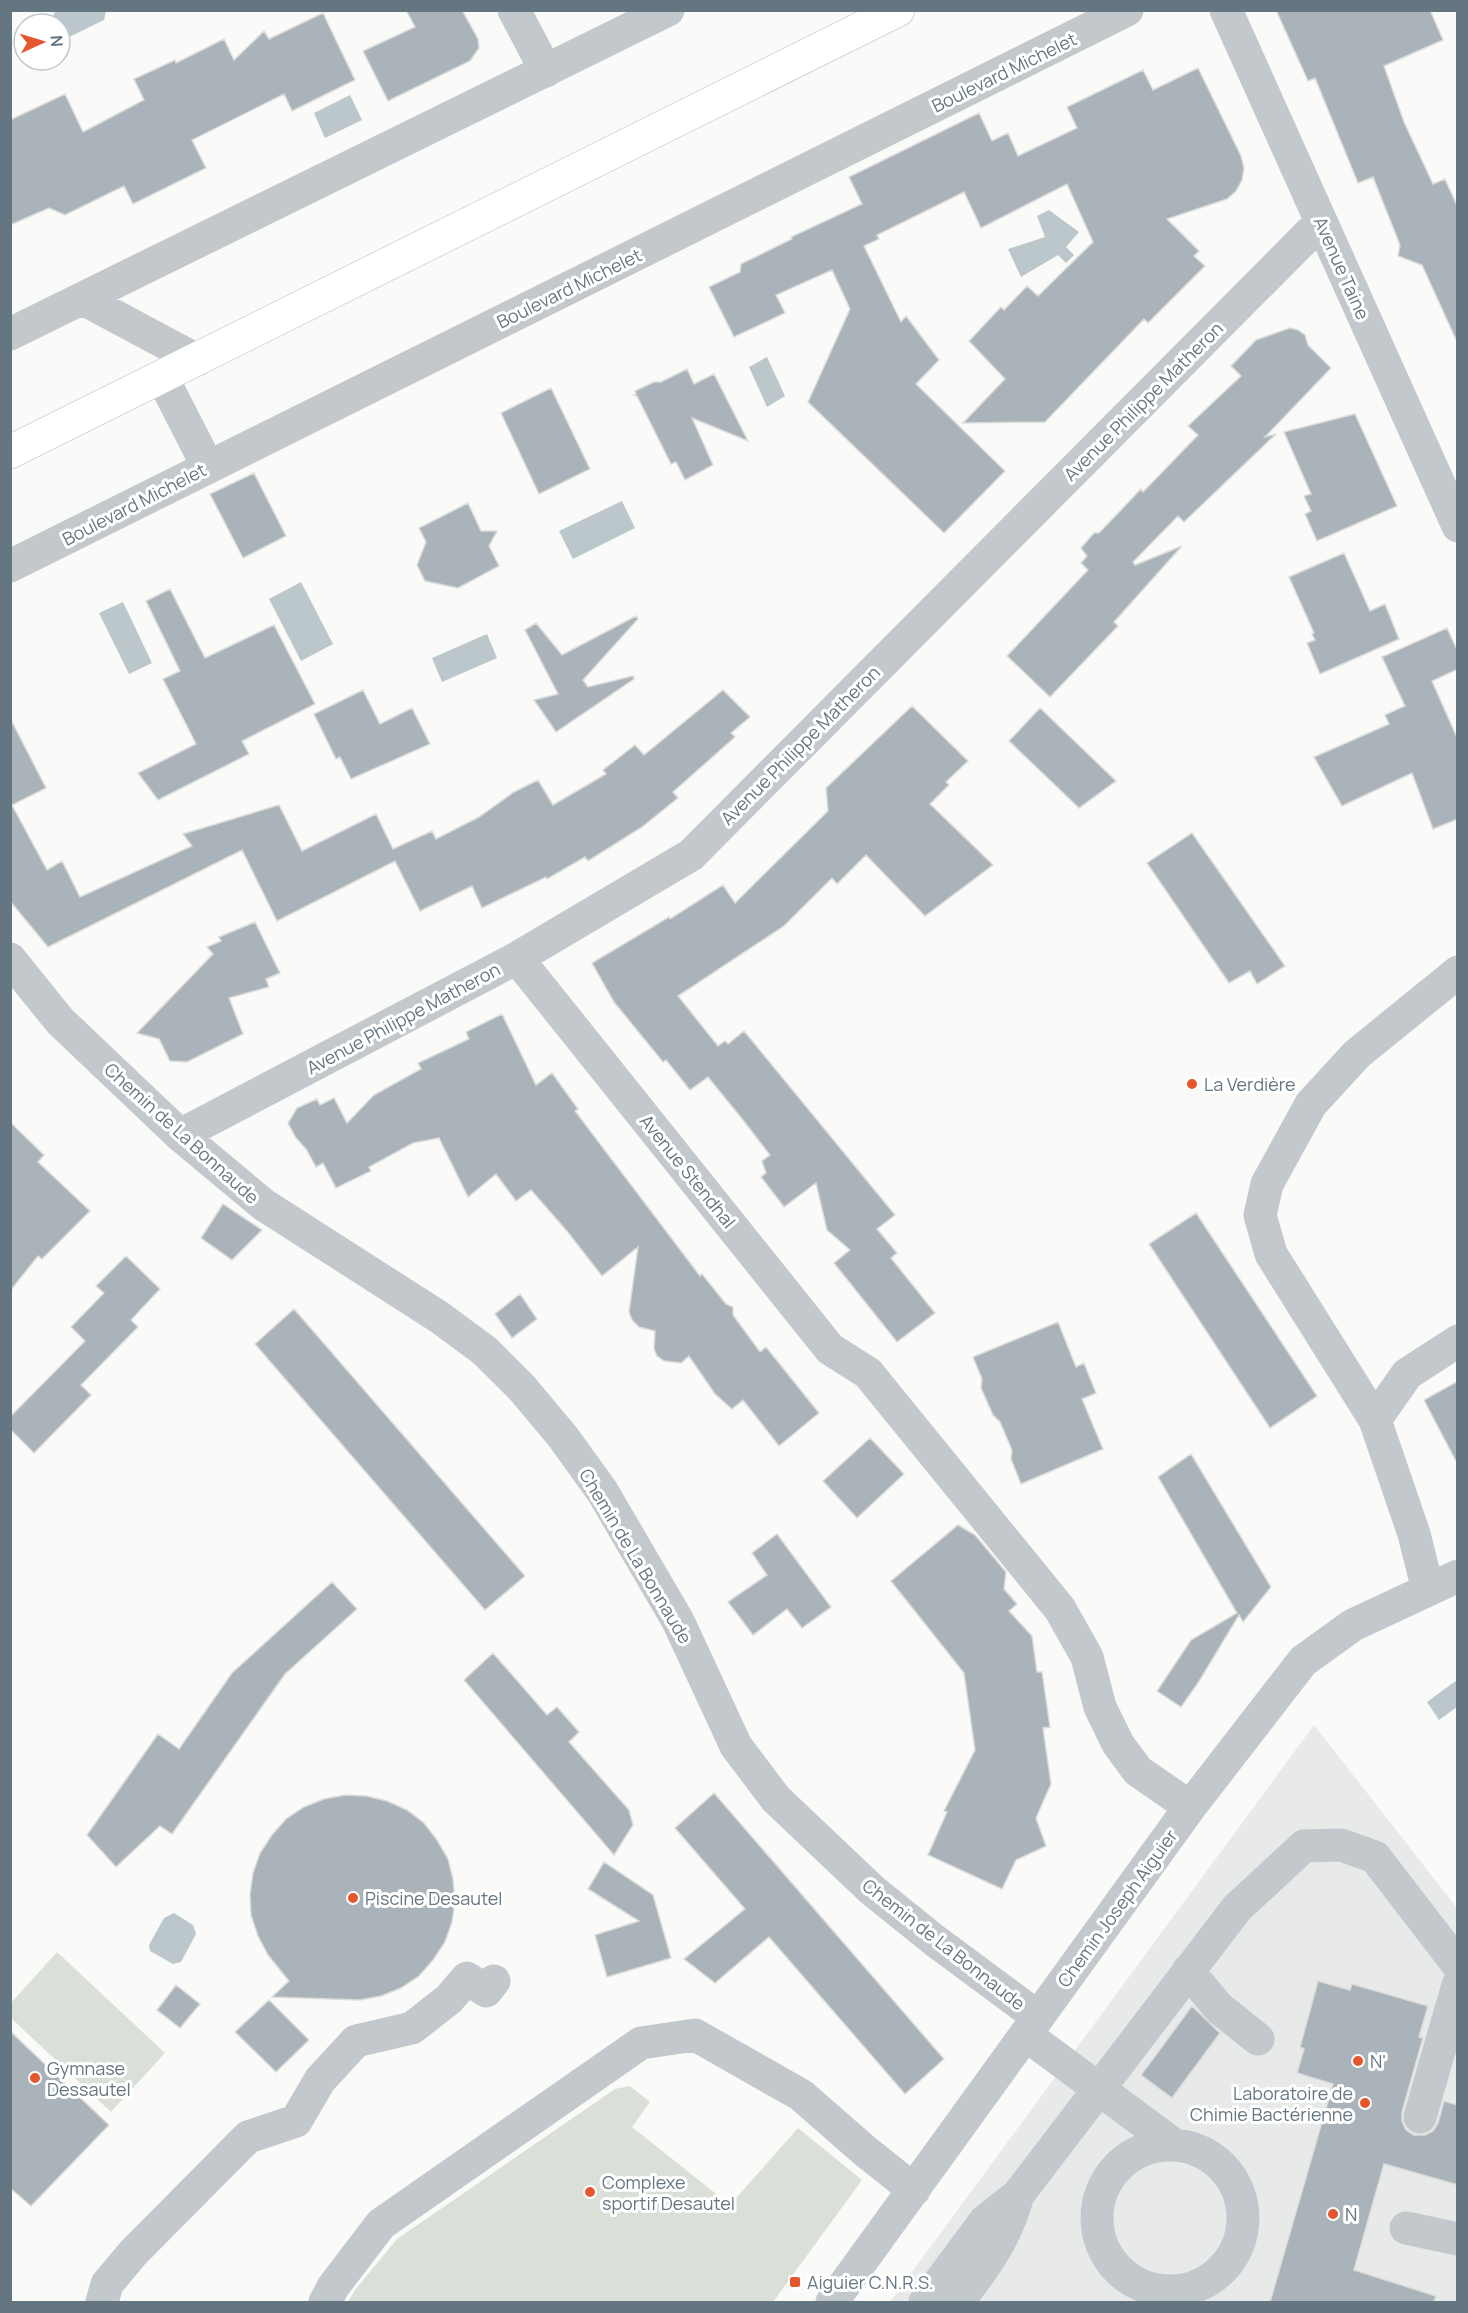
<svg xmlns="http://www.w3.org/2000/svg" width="1468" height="2313" viewBox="0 0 1468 2313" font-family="Manrope,sans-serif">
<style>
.built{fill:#e8e9e9}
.green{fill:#dadfd7}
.water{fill:#bbc7cb}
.building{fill:#aab3b9;stroke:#dcdcda;stroke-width:1.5}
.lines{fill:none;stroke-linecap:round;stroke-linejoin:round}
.major-casing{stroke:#b5babe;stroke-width:34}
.minor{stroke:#c3c8cc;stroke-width:33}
.major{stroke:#fff;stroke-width:33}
.poi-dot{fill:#e4572e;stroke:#fff;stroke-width:2}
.labels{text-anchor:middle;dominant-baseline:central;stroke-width:6;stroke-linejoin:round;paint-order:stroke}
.street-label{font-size:18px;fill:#657683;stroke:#fff}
.poi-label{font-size:18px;fill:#657683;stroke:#fff;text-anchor:start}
</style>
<rect width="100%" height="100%" fill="#fafaf8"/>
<path class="built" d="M 1314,1725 L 1457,1908 L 1457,2302 L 890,2302 Z"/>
<path class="green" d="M 57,1952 L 165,2053 L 111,2112 L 11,2018 L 11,2003 Z
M 630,2086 L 650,2102 L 632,2127 L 730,2205 L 798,2128 L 862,2180 L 773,2302 L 348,2302 L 355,2290 L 397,2239 L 615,2089 Z"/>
<path class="water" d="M 59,10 L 106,10 L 106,11 L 104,20 L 67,38 L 62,36 L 60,24 L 55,24 L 53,19 L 54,13 Z
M 350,95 L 362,120 L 325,138 L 314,113 Z
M 1049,210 L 1079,232 L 1066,247 L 1074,255 L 1066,263 L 1058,255 L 1021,277 L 1008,249 L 1045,237 L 1037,216 Z
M 767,357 L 785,396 L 767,407 L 749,367 Z
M 622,501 L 635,528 L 573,559 L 559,531 Z
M 301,582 L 333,644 L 301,661 L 269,599 Z
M 123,602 L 152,663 L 129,674 L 99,613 Z
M 487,634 L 497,658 L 442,682 L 432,658 Z
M 1457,1680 L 1457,1707 L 1439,1720 L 1427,1702 Z
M 174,1913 L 193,1925 L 196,1934 L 181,1962 L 173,1964 L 150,1951 L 149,1945 L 164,1918 Z"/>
<path class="building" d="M 406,10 L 462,10 L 478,39 L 479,48 L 470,61 L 388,101 L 363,51 L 415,27 Z
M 1276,10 L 1430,10 L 1443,40 L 1384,66 L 1404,122 L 1433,184 L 1445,179 L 1458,208 L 1458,344 L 1422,265 L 1398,256 L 1400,245 L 1373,177 L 1358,183 L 1315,78 L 1308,81 Z
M 323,13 L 355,80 L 292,111 L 284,94 L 192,140 L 206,168 L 133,204 L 124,186 L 65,215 L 49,208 L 10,225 L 10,120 L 65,94 L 83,132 L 144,100 L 134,79 L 175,60 L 176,63 L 224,39 L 234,60 L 264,31 L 269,39 Z
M 1198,68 L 1241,156 L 1244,168 L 1242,180 L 1236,191 L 1227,199 L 1167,219 L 1199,251 L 1194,256 L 1205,266 L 1148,323 L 1144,319 L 1045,422 L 963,423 L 1005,379 L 969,341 L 1001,307 L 1004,310 L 1027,286 L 1038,296 L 1093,242 L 1067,184 L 981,228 L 964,192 L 877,235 L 879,239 L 864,246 L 901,322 L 906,316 L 939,360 L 916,384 L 1005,471 L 944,533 L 808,402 L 850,309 L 832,270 L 776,295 L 785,313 L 734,337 L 709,287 L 740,272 L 741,264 L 792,239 L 791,237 L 862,204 L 849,177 L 979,113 L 992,141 L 1008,133 L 1018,156 L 1077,128 L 1067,107 L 1143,70 L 1153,90 Z
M 1290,328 L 1298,330 L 1305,335 L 1308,345 L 1331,368 L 1265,437 L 1276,434 L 1184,522 L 1178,516 L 1133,562 L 1135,565 L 1182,546 L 1114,622 L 1118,626 L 1050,697 L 1007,656 L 1088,570 L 1081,563 L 1087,556 L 1081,548 L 1094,533 L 1099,533 L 1141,489 L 1143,492 L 1198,435 L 1188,426 L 1241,376 L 1231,366 L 1256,340 Z
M 687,369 L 694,384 L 714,374 L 748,441 L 692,418 L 713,465 L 685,480 L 676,462 L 671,464 L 637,396 L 634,395 L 636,394 L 635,391 L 654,382 L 661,382 Z
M 551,388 L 590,469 L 539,494 L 501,413 Z
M 1355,414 L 1397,506 L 1317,541 L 1305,514 L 1311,511 L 1304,496 L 1311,494 L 1284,432 Z
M 254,473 L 286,536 L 243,558 L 210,494 Z
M 468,503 L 481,531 L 497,531 L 489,546 L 499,566 L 458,588 L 425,581 L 417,565 L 426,542 L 419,528 Z
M 1344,553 L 1370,611 L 1385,604 L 1399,639 L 1320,674 L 1307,643 L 1315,640 L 1312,634 L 1314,633 L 1289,577 Z
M 170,589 L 205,658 L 274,625 L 315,704 L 242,741 L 249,754 L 158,800 L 138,773 L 196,744 L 163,679 L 180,671 L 146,601 Z
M 636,616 L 638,619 L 583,680 L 588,687 L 633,676 L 634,679 L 556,732 L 534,700 L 558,694 L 525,630 L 536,623 L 562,655 Z
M 1447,628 L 1458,652 L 1458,669 L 1432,681 L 1458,740 L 1458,819 L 1433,829 L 1412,773 L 1342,806 L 1314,757 L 1389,724 L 1385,715 L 1405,706 L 1382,657 Z
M 363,690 L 380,724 L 412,708 L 430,744 L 351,779 L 340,757 L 336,759 L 314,714 Z
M 723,690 L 750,717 L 731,733 L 735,737 L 673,792 L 678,798 L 642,827 L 588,861 L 585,857 L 547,879 L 546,877 L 482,908 L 472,886 L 420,911 L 395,861 L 277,921 L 242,850 L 48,947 L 10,901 L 10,718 L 46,788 L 12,805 L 47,870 L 62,861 L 80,897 L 192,846 L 183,834 L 279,805 L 302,851 L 376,814 L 393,849 L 432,831 L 436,839 L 479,817 L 514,792 L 538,780 L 553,805 L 606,774 L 603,770 L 635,745 L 644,755 Z
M 912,706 L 968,761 L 946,782 L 949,785 L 930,804 L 993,865 L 925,916 L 866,855 L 837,884 L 832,878 L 784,926 L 678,996 L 718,1046 L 725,1041 L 728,1044 L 744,1031 L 895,1215 L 877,1229 L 897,1253 L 891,1258 L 935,1313 L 897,1342 L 834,1263 L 850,1250 L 827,1230 L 816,1183 L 784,1207 L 761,1177 L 766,1173 L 762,1161 L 770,1155 L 743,1120 L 708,1077 L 690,1090 L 666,1060 L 663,1062 L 614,1002 L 592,963 L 669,917 L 670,919 L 723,885 L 735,903 L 828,811 L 826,788 Z
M 1040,708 L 1116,781 L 1079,808 L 1009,741 Z
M 1192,833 L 1285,966 L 1257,984 L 1250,971 L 1229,983 L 1147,863 Z
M 255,922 L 280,973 L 266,979 L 269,987 L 229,998 L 243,1034 L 187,1062 L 170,1061 L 159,1039 L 137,1033 L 213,954 L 207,947 L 221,941 L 219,937 Z
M 502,1014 L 536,1085 L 552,1073 L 578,1109 L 575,1111 L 700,1276 L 702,1274 L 726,1304 L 733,1307 L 733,1315 L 760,1352 L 766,1347 L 819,1413 L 779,1446 L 743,1400 L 732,1409 L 715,1394 L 689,1356 L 681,1363 L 664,1361 L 657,1356 L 654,1349 L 655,1331 L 639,1327 L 632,1320 L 629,1312 L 638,1247 L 602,1276 L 567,1231 L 531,1190 L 516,1201 L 496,1174 L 468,1197 L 439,1138 L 413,1143 L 369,1167 L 371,1171 L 336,1188 L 323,1163 L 316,1167 L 306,1149 L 296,1138 L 288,1123 L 297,1108 L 317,1099 L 320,1105 L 334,1098 L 347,1123 L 374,1095 L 421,1069 L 418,1063 L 469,1039 L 466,1032 Z
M 10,1122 L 44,1155 L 38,1162 L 90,1211 L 42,1259 L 38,1256 L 10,1291 Z
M 223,1204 L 262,1230 L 232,1260 L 201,1238 Z
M 1196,1213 L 1317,1396 L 1270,1428 L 1149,1244 Z
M 126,1256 L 160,1289 L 131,1320 L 138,1327 L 81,1385 L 91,1395 L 34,1453 L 10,1429 L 10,1417 L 85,1341 L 71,1327 L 104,1293 L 96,1286 Z
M 520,1294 L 537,1319 L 512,1338 L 495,1314 Z
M 294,1309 L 525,1576 L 485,1610 L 255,1344 Z
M 1058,1322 L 1076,1367 L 1084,1363 L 1096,1393 L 1082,1399 L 1103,1449 L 1021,1484 L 1011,1459 L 1012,1450 L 1000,1422 L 993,1415 L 981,1388 L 982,1379 L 973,1357 Z
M 1458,1381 L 1458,1465 L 1424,1400 Z
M 870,1438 L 904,1474 L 857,1518 L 823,1481 Z
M 1191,1454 L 1271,1587 L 1243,1622 L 1239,1615 L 1198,1683 L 1181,1707 L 1157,1691 L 1191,1640 L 1237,1613 L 1158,1477 Z
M 958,1525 L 975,1535 L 1006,1572 L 1004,1589 L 1017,1604 L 1009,1611 L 1032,1636 L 1037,1672 L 1042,1672 L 1050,1727 L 1043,1728 L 1051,1784 L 1036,1818 L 1046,1846 L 1016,1860 L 1002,1889 L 928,1855 L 947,1812 L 944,1811 L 975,1750 L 964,1673 L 891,1581 Z
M 777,1534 L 831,1607 L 802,1628 L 787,1609 L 753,1635 L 728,1602 L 767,1575 L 752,1553 Z
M 332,1582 L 357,1609 L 285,1674 L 172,1834 L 160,1826 L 116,1867 L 87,1835 L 158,1734 L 179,1749 L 232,1673 Z
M 493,1653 L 547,1715 L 557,1707 L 579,1732 L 569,1742 L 629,1810 L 633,1825 L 614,1855 L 464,1680 Z
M 714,1793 L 944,2059 L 905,2094 L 769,1937 L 715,1983 L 684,1959 L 745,1909 L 675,1828 Z
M 345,1795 L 366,1796 L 387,1801 L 407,1810 L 424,1823 L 437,1840 L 448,1859 L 453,1879 L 455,1901 L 452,1922 L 445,1942 L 433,1960 L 419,1976 L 401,1988 L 381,1996 L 360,2000 L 272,1997 L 289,1981 L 268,1955 L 258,1936 L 251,1915 L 250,1894 L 253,1873 L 260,1853 L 272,1835 L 286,1819 L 304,1807 L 324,1799 Z
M 604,1862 L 653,1895 L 671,1958 L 607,1977 L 595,1935 L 639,1921 L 588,1889 Z
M 1318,1981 L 1350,1990 L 1352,1984 L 1428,2006 L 1419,2037 L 1423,2038 L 1402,2112 L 1402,2121 L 1406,2130 L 1414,2135 L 1425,2135 L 1433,2131 L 1438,2123 L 1444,2101 L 1458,2105 L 1458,2185 L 1384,2164 L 1354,2270 L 1436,2296 L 1434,2302 L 1270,2302 L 1333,2084 L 1297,2073 L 1304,2049 L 1300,2047 Z
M 176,1985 L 200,2004 L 180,2028 L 157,2010 Z
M 269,2000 L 309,2040 L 276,2072 L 235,2032 Z
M 1192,2006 L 1220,2033 L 1172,2098 L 1141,2075 Z
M 10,2031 L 109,2125 L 31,2206 L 10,2188 Z"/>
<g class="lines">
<g class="major-casing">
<path id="major" d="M 10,452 L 898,10"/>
</g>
<path class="minor" d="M 514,10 L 546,71
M 1226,10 L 1458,526
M 83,299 L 197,360
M 10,334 L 668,10
M 162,377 L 208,467
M 10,566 L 1127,10
M 517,958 L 830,1349 L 868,1373 L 1060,1609 L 1087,1657 L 1100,1707 L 1118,1744 L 1138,1771 L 1190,1807
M 10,959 L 60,1021 L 180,1135 L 264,1205 L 439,1317 L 485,1351 L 522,1388 L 563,1437 L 602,1491 L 678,1621 L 736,1746 L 776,1799 L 872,1890 L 934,1940 L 1038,2017
M 180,1135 L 517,958 L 691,855 L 1321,222
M 1375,1420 L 1271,1254 L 1260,1215 L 1267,1184 L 1311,1104 L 1357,1054 L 1458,972
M 1428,1590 L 1414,1534 L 1375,1420 L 1407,1374 L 1458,1341
M 1188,1971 L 1219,2008 L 1258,2039
M 1026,2035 L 1173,2144
M 1420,2117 L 1458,1985
M1097 2218a73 73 0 1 1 146 0a73 73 0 1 1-146 0Z
M 1406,2228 L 1458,2239
M 102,2302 L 107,2284 L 133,2253 L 248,2137 L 296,2121 L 320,2080 L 356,2041 L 412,2028 L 449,1999 L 467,1978 L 486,1991 L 494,1981
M 325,2302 L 333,2287 L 381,2224 L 641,2043 L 695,2035 L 801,2095 L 865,2151 L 914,2190
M 832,2302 L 1190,1807 L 1303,1661 L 1353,1625 L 1458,1576
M 925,2302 L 985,2221 L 1018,2195 L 1237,1908 L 1304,1846 L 1341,1845 L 1375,1857 L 1458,1965
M 958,2302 C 986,2265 1005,2241 1018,2195"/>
<use href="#major" class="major"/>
</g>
<g class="poi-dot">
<circle cx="1192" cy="1084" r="6"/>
<circle cx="353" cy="1898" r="6"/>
<circle cx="1358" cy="2061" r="6"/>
<circle cx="35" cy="2078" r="6"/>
<circle cx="1365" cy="2103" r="6"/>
<circle cx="590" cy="2192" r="6"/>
<circle cx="1333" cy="2214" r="6"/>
<rect x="789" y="2276" width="12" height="12" rx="3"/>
</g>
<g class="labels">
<g class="street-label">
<text transform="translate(1004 72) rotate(-26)">Boulevard Michelet</text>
<text transform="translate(1342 268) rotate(66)">Avenue Taine</text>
<text transform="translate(569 288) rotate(-26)">Boulevard Michelet</text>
<text transform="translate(1143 401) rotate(-45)">Avenue Philippe Matheron</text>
<text transform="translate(134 504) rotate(-27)">Boulevard Michelet</text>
<text transform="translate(800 745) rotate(-45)">Avenue Philippe Matheron</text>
<text transform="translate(403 1018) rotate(-28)">Avenue Philippe Matheron</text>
<text transform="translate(182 1133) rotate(42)">Chemin de La Bonnaude</text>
<text transform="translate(688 1171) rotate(51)">Avenue Stendhal</text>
<text transform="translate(636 1556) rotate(59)">Chemin de La Bonnaude</text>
<text transform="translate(1117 1908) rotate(-54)">Chemin Joseph Aiguier</text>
<text transform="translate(944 1944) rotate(38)">Chemin de La Bonnaude</text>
</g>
<g class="poi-label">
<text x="1204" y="1084">La Verdière</text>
<text x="365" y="1898">Piscine Desautel</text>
<text x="1370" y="2061">N'</text>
<text x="47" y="2068">Gymnase<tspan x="47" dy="21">Dessautel</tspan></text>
<text x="1353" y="2093" text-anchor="end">Laboratoire de<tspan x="1353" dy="21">Chimie Bactérienne</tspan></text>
<text x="602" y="2182">Complexe<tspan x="602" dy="21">sportif Desautel</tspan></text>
<text x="1345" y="2214">N</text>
<text x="807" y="2282">Aiguier C.N.R.S.</text>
</g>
</g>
<rect width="1468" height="2313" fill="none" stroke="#657683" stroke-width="24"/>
<g transform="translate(42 42) rotate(86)"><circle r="28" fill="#ffffff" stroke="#c1c8cd" stroke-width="1.5"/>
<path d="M0-4.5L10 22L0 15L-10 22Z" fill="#e4572e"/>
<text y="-9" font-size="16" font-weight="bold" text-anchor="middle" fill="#657683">N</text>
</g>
</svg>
